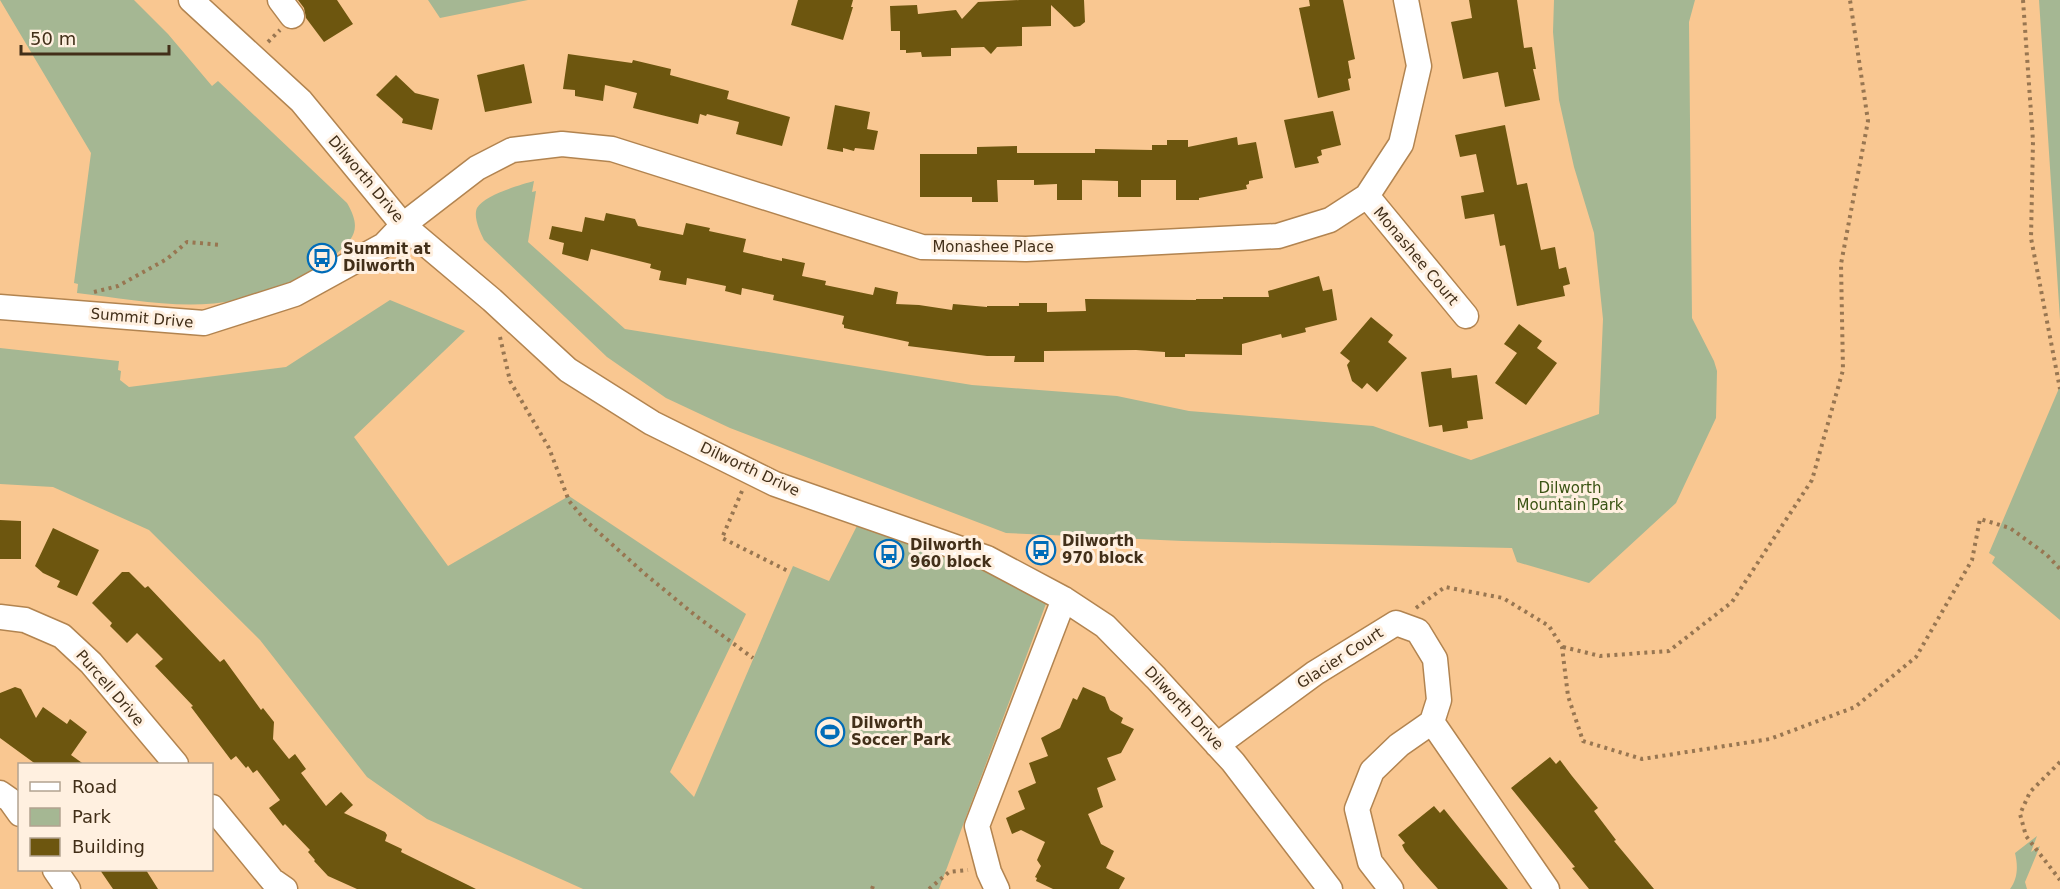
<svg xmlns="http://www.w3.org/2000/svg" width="2060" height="889" viewBox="0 0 2060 889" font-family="'DejaVu Sans',sans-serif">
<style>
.green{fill:#a5b793}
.building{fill:#6d560f}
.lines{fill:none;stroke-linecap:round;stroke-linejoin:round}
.minor-casing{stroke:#b28450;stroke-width:27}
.path{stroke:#987651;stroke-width:4;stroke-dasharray:3 4.5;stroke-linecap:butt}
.minor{stroke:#fff;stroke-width:24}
.labels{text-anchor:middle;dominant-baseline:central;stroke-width:6;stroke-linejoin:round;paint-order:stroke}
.street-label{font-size:15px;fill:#422f19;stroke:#fff0e0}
.poi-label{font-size:15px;font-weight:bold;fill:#422f19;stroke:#fff0e0;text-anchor:start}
.park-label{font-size:15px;fill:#3a5313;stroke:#fff0e0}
</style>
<rect width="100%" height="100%" fill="#f9c791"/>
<path class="green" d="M 0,0 L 134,0 L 168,34 L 212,86 L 218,81 L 347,203 C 361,227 356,237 336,254 C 315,272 294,282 268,291 C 258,294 248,298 237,300 C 185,311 129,299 77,293 L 78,284 L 74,283 L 91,153 Z
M 428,0 L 528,0 L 440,18 Z
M 1554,0 L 1695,0 L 1689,22 L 1692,318 L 1714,361 L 1717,371 L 1716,418 L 1676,503 L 1589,583 L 1517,562 L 1512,548 L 1183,541 L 1006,533 L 730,428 L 666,398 L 607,357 L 484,240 C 480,232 473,217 477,208 C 484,195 520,185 534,181 L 532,192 L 536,191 L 528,242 L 625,329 L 972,385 L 1117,396 L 1189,411 L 1373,426 L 1471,460 L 1599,414 L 1603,319 L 1594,233 L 1574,167 L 1559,100 L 1553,32 Z
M 2039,0 L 2060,0 L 2060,320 Z
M 390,300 L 465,331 L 354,437 L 448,566 L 569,496 L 746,614 L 670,772 L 694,797 L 793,566 L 829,581 L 863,514 L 1050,593 L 939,889 L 583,889 L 427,819 L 367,777 L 260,640 L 149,530 L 53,487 L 0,484 L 0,348 L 119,361 L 118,370 L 121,371 L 120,380 L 129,387 L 286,367 Z
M 2060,386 L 2060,620 L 1992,563 L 1995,557 L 1989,553 Z
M 2037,836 L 2031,852 L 2040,846 L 2025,882 L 2027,889 L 2010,889 C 2018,878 2018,866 2015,853 Z"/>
<path class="building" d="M 298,0 L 337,0 L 353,24 L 324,42 L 306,18 L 304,8 Z
M 798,0 L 853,0 L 851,7 L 853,7 L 843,40 L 791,25 Z
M 1020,0 L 1084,0 L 1085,22 L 1080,26 L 1074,27 L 1051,5 L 1051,26 L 1022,27 L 1022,46 L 997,47 L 991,54 L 984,47 L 951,48 L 951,56 L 922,57 L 921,52 L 906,53 L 906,50 L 900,50 L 900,31 L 891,31 L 890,6 L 917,5 L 918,14 L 956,10 L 962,19 L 978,2 Z
M 1309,0 L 1343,0 L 1355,59 L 1348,61 L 1351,78 L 1348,79 L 1350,90 L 1318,98 L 1299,8 L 1310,6 Z
M 1469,0 L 1517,0 L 1524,48 L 1532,47 L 1536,69 L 1533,69 L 1540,100 L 1505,107 L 1498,72 L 1463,79 L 1451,22 L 1472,18 Z
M 568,54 L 632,63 L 633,60 L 671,69 L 670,75 L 729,91 L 727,99 L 790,117 L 782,146 L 736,134 L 739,122 L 707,114 L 706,116 L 700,114 L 698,124 L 633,108 L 637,93 L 605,85 L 603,101 L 575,96 L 575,90 L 563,89 Z
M 524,64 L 532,103 L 485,112 L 477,75 Z
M 396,75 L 415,93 L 439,99 L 432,130 L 402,123 L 403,119 L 376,95 Z
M 835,105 L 870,112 L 867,129 L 878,131 L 874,150 L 855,148 L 854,151 L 843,148 L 843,152 L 827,149 Z
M 1333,111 L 1341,145 L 1321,150 L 1322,155 L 1317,157 L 1319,163 L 1295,168 L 1284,120 Z
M 1505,125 L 1517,185 L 1527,183 L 1541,250 L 1555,247 L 1559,269 L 1566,267 L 1570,284 L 1563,286 L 1565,296 L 1517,306 L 1505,245 L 1500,246 L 1494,214 L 1465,219 L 1461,196 L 1484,192 L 1476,154 L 1460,157 L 1455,135 Z
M 1237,137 L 1238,145 L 1256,142 L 1263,178 L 1249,181 L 1249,184 L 1246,185 L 1247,189 L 1199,198 L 1199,200 L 1176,200 L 1176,180 L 1141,180 L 1141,197 L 1118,197 L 1118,181 L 1082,180 L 1082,200 L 1057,200 L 1057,184 L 1034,185 L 1034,180 L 997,180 L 998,202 L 972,202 L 972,197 L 920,197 L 920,154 L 977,154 L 977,147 L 1017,146 L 1017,153 L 1095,153 L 1095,149 L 1152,150 L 1152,145 L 1167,145 L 1167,140 L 1188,140 L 1188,147 Z
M 606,213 L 635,219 L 638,226 L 683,235 L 686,223 L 710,228 L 709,231 L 746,239 L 743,252 L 782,261 L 782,258 L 805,263 L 802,276 L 826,281 L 825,285 L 873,295 L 875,287 L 898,292 L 896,304 L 919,305 L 952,310 L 953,304 L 987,307 L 987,306 L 1019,306 L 1019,303 L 1047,303 L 1047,312 L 1086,311 L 1085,299 L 1196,300 L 1196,299 L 1223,299 L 1223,297 L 1269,297 L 1268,291 L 1319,276 L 1323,291 L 1332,289 L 1337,320 L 1305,328 L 1306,332 L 1282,338 L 1281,334 L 1242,344 L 1242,355 L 1185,354 L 1185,357 L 1165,357 L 1165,352 L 1136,350 L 1044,351 L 1044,362 L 1014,362 L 1015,356 L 987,356 L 908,346 L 909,342 L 844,328 L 844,325 L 842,324 L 844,316 L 773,300 L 774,295 L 742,288 L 741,295 L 725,291 L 726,286 L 687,278 L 686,285 L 659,280 L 661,271 L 650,268 L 651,264 L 591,249 L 588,261 L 562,254 L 564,243 L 549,239 L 552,226 L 582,232 L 585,217 L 604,221 Z
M 1371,317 L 1393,335 L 1388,342 L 1407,358 L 1377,392 L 1367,383 L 1362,389 L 1352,381 L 1347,365 L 1350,361 L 1340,353 Z
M 1519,324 L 1542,341 L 1537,348 L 1557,363 L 1526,405 L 1495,383 L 1517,353 L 1504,344 Z
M 1451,368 L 1452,378 L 1477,375 L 1483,419 L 1467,421 L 1468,428 L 1443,432 L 1442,425 L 1429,427 L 1421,372 Z
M 0,520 L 21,521 L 21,559 L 0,559 Z
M 53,528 L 99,550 L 77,596 L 57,587 L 60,581 L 43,573 L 35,566 Z
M 122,572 L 129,572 L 145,588 L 148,586 L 220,662 L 224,659 L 261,710 L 263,708 L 274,722 L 273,739 L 289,759 L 295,754 L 306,769 L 301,773 L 326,806 L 341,792 L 353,805 L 344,813 L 385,832 L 387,835 L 385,841 L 402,849 L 401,852 L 476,889 L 357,889 L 328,876 L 314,861 L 315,860 L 308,852 L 310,850 L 285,824 L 283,826 L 269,808 L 280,800 L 257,770 L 253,773 L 248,766 L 246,768 L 236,756 L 231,760 L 191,707 L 193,706 L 155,666 L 163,659 L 137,633 L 127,643 L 110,626 L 112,623 L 92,603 Z
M 15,687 L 21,689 L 36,718 L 43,707 L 67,724 L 70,719 L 87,732 L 71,755 L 85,765 L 37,765 L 0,738 L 0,693 Z
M 1083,687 L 1105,697 L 1110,710 L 1123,718 L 1121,723 L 1134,729 L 1121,753 L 1107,758 L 1116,780 L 1097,788 L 1103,807 L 1088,814 L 1101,844 L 1114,851 L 1106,868 L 1125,878 L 1119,889 L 1053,889 L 1036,881 L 1037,878 L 1035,877 L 1041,866 L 1037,860 L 1045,842 L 1021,830 L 1012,834 L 1006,818 L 1025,809 L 1018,791 L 1036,783 L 1029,763 L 1048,756 L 1041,738 L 1060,728 L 1073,698 L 1077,700 Z
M 1550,757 L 1556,764 L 1560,760 L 1572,776 L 1598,808 L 1594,811 L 1616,840 L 1614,841 L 1654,889 L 1589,889 L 1572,868 L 1575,867 L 1511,788 Z
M 1434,806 L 1440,813 L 1444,809 L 1508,889 L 1438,889 L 1421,870 L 1405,851 L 1402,845 L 1405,843 L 1398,835 Z
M 100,870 L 146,870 L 158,889 L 113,889 Z"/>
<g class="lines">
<g class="minor-casing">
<path id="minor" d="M 191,0 L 301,101 L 403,225 L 492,300 L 568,370 L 652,423 L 775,484 L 987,558 L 1064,599 L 1105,626 L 1156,678 L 1233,762 L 1330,889
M 280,0 L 292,16
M 1367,196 L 1466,316
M 0,307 L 204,323 L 295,294 L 384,245 L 403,225 L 477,168 L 512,150 L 562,144 L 612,149 L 922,247 L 1026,249 L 1278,236 L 1330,220 L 1367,196 L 1401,144 L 1419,66 L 1406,0
M 0,617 L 25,620 L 62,636 L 91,663 L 176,764
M 1432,722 L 1547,889
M 1217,745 L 1315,673 L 1396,623 L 1418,631 L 1435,659 L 1439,700 L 1432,722 L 1399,745 L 1372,771 L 1357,809 L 1370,862 L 1391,889
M 0,793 L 10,800 L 20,814
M 212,807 L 272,880 L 285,889
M 55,870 L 68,889
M 997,889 L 989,872 L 977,826 L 1064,599"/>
</g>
<path class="path" d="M 2023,0 L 2033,141 L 2031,238 L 2060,389
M 268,42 L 280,30
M 94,292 L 118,286 L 167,259 L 187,242 L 222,245
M 500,337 L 510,381 L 549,448 L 569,501 L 586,521 L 645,574 L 696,616 L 753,658
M 742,491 L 722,538 L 788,571
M 1416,608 L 1445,587 L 1503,598 L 1549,626 L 1562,647 L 1568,696 L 1583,741 L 1642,759 L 1770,739 L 1855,707 L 1916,657 L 1972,560 L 1980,519 L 2010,528 L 2047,555 L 2060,569
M 1563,647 L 1600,656 L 1669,651 L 1732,602 L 1812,480 L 1843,370 L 1841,264 L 1868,121 L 1850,0
M 2060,762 L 2030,792 L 2020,814 L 2026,836 L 2060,880
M 872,889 L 874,883
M 929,889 L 949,872 L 968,870"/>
<use href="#minor" class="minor"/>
</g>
<defs>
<g id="bus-ring" transform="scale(1.5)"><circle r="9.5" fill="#fff0e0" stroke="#006cb8" stroke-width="1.5"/><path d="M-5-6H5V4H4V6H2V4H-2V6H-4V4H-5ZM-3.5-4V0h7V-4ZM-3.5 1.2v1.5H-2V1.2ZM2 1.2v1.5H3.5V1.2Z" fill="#006cb8"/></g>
<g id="stadium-ring" transform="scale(1.5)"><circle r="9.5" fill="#fff0e0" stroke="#006cb8" stroke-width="1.5"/><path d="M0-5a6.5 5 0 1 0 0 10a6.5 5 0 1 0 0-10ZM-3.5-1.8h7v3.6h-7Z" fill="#006cb8"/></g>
</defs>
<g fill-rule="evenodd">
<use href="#bus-ring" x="322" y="258"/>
<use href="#bus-ring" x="1041" y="550"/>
<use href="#bus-ring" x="889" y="554"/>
<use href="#stadium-ring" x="830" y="732"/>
</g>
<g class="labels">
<g class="street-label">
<text transform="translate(366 179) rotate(50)">Dilworth Drive</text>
<text x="993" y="247">Monashee Place</text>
<text transform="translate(1416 256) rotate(50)">Monashee Court</text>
<text transform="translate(142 318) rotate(5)">Summit Drive</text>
<text transform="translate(750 469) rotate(25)">Dilworth Drive</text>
<text transform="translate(1340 658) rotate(-33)">Glacier Court</text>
<text transform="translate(110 688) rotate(49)">Purcell Drive</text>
<text transform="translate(1184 708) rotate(47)">Dilworth Drive</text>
</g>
<g class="poi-label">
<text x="343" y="249">Summit at<tspan x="343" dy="17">Dilworth</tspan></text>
<text x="1062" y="541">Dilworth<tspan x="1062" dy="17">970 block</tspan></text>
<text x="910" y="545">Dilworth<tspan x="910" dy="17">960 block</tspan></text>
<text x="851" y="723">Dilworth<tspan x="851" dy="17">Soccer Park</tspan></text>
</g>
<g class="park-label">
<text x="1570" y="488">Dilworth<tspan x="1570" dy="17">Mountain Park</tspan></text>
</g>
</g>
<rect x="18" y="763" width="195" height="108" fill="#fff0e0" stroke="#b3a390" stroke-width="1.5"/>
<rect x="30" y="782" width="30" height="9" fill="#ffffff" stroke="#b3a390" stroke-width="1.5"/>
<text x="72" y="793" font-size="18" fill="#422f19">Road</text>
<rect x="30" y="808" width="30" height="18" fill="#a5b793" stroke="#b3a390" stroke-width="1.5"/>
<text x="72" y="823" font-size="18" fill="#422f19">Park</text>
<rect x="30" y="838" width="30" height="18" fill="#6d560f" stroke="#b3a390" stroke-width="1.5"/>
<text x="72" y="853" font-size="18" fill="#422f19">Building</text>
<path d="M21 45v9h148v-9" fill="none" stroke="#422f19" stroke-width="3"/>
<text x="30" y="45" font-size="18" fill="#422f19" stroke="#fff0e0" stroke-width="4.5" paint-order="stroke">50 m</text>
</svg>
